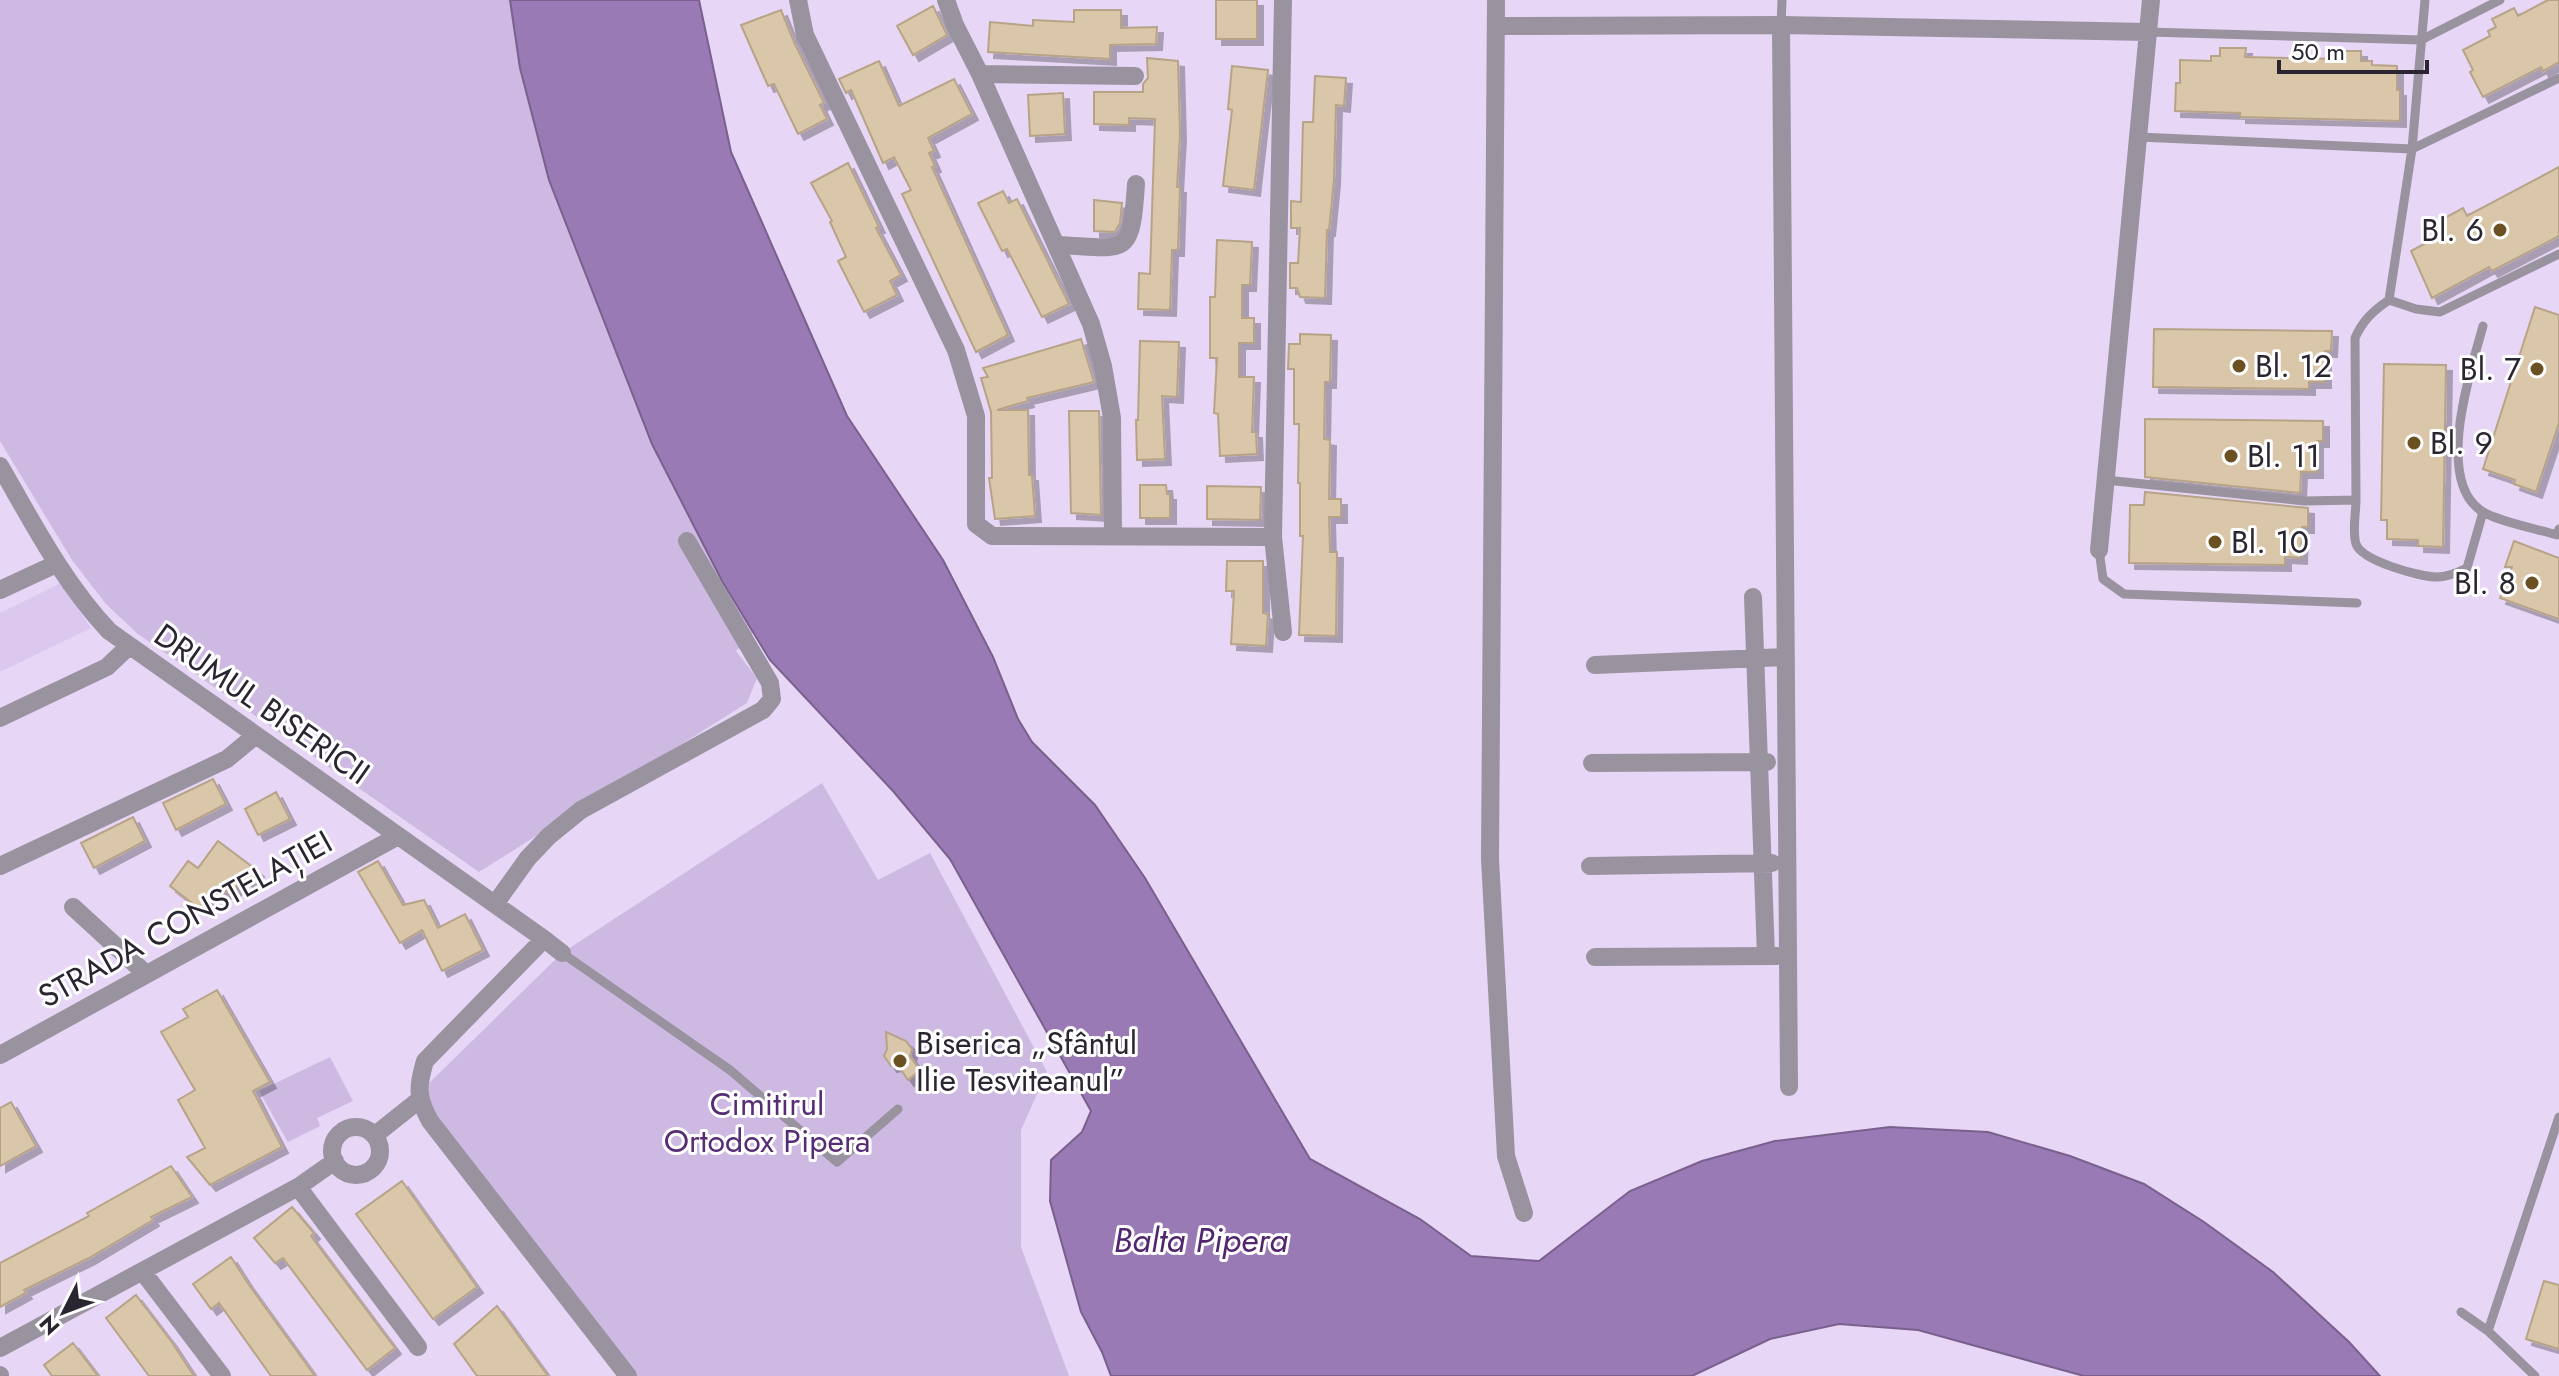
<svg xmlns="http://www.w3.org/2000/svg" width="2559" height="1376" viewBox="0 0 2559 1376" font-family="Jost,sans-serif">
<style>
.built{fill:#dcc8ee}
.green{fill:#ceb9e2}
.water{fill:#9a7ab5;stroke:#79608d;stroke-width:2}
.building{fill:#dac6a9;stroke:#b7a488;stroke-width:2;filter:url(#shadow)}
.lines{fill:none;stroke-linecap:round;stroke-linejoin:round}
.lane{stroke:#99929f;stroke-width:9}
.street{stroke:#99929f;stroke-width:18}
.poi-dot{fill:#6b5022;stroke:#fff;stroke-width:3}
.labels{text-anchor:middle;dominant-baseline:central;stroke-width:6;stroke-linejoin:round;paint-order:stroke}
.poi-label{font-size:32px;fill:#2b2531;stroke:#fff;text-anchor:start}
.street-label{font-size:32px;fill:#2b2531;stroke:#fff}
.park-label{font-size:32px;fill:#562c75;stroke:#fff}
.water-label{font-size:34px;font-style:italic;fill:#51266f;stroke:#fff}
</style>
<defs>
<filter id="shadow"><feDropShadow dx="6" dy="6" stdDeviation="0" flood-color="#0004"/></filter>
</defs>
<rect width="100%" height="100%" fill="#e7d6f6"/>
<path class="built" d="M 61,583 L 91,628 L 0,672 L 0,613 Z"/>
<path class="green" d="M 0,0 L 510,0 L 520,69 L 549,180 L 652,444 L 722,581 L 753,633 L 736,651 L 757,678 L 747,703 L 479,872 L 138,634 L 106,604 L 72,560 L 0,441 Z
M 822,783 L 878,880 L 930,853 L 1047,1072 L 1021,1130 L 1021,1247 L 1069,1376 L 637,1376 L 419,1093 L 562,953 Z
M 330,1057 L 353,1101 L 317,1118 L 320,1126 L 288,1142 L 259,1091 Z"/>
<path class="water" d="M 510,0 L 699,0 L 731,152 L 847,416 L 943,560 L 993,657 L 1018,719 L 1032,742 L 1095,805 L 1145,878 L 1310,1159 L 1420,1219 L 1471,1256 L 1539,1261 L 1630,1191 L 1702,1161 L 1775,1141 L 1890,1127 L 1988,1132 L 2070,1156 L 2144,1184 L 2204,1222 L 2273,1272 L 2349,1342 L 2380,1376 L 2084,1376 L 1918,1330 L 1839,1324 L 1770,1339 L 1692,1376 L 1111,1376 L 1102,1352 L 1081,1312 L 1050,1201 L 1051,1160 L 1082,1132 L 1091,1111 L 950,859 L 893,791 L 770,660 L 722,581 L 652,444 L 549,180 L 520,68 Z"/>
<path class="building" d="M 1216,0 L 1257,0 L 1257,39 L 1216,39 Z
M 2548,0 L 2559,0 L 2559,62 L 2543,71 L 2541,67 L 2483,97 L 2470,72 L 2473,70 L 2463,50 L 2490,36 L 2488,31 L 2496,27 L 2492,19 L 2514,8 L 2518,16 Z
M 933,6 L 947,35 L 913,55 L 897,26 Z
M 781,10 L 794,42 L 824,103 L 820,105 L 827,119 L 798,134 L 774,84 L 768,86 L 741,25 Z
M 1074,10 L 1121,10 L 1121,28 L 1157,27 L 1156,44 L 1110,45 L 1110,59 L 988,52 L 990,22 L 1033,26 L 1033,20 L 1074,22 Z
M 2220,48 L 2246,48 L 2245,57 L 2336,59 L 2336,51 L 2361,51 L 2361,61 L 2372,61 L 2372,65 L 2397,66 L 2397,90 L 2400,90 L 2400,121 L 2240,117 L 2240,113 L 2175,111 L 2176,83 L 2180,83 L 2180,60 L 2211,61 L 2211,56 L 2220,56 Z
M 1147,58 L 1178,61 L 1180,134 L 1177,187 L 1180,187 L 1178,250 L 1172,250 L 1170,310 L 1138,309 L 1139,273 L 1150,274 L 1155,119 L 1129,118 L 1129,125 L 1094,124 L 1094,92 L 1143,92 L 1143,84 L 1148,78 Z
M 879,61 L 899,106 L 954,79 L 972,114 L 928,138 L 934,151 L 929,153 L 935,166 L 932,167 L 1008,335 L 976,352 L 902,194 L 911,190 L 894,157 L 883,163 L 851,90 L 846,93 L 839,79 Z
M 1232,66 L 1268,70 L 1254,190 L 1223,186 L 1232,110 L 1228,109 Z
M 1315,76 L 1346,78 L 1344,106 L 1336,105 L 1334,179 L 1329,230 L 1327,230 L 1325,298 L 1300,297 L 1297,288 L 1290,288 L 1290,263 L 1298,263 L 1300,228 L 1291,228 L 1291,201 L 1301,202 L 1303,122 L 1313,122 Z
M 1063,93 L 1065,134 L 1030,136 L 1028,95 Z
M 848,163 L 879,227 L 876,228 L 901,275 L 890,281 L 897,295 L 864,312 L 838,261 L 846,257 L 830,222 L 832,221 L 811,183 Z
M 2559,167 L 2559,236 L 2492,271 L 2489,267 L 2432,298 L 2411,251 L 2439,236 L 2437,232 L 2445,227 L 2441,220 L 2463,208 L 2467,216 Z
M 1003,191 L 1009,203 L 1017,199 L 1069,304 L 1042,317 L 1007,249 L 1002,251 L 978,203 Z
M 1094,200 L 1122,203 L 1120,223 L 1115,232 L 1094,231 Z
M 1217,240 L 1252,242 L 1250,285 L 1242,285 L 1242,318 L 1254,318 L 1254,343 L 1239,343 L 1239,377 L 1254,377 L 1252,432 L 1256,432 L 1257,454 L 1220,456 L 1218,414 L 1214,413 L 1217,358 L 1210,358 L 1210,297 L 1215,297 Z
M 2535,307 L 2559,315 L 2559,423 L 2536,492 L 2514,484 L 2515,480 L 2483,469 Z
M 2154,329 L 2332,331 L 2331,351 L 2325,351 L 2325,382 L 2309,382 L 2309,389 L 2153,387 Z
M 1300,334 L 1331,335 L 1330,382 L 1325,382 L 1324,439 L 1330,440 L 1329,499 L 1341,499 L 1341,517 L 1329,517 L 1330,552 L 1337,552 L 1336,636 L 1299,635 L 1303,536 L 1300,536 L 1300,483 L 1298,483 L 1299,424 L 1294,424 L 1294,369 L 1288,369 L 1289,344 L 1300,344 Z
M 1081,339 L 1094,382 L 1027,398 L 1028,401 L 997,410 L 1028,410 L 1029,475 L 1032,475 L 1035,516 L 995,519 L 989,478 L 992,478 L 991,412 L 981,378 L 988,377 L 983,368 Z
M 1140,341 L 1179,342 L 1177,397 L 1162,396 L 1165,459 L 1137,460 L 1136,420 L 1138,420 Z
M 2384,364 L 2446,365 L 2443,547 L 2418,546 L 2418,540 L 2387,539 L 2387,520 L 2381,520 Z
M 1069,411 L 1099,411 L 1101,515 L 1071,513 Z
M 2145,419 L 2323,421 L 2323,441 L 2317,441 L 2317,472 L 2301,472 L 2300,493 L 2145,477 Z
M 1140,485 L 1166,485 L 1167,494 L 1170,494 L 1170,518 L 1140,518 Z
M 1207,486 L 1261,487 L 1260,520 L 1207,519 Z
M 2145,492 L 2308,508 L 2308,527 L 2302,527 L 2301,558 L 2285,557 L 2285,565 L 2129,563 L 2130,505 L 2144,505 Z
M 2514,541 L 2559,558 L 2559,619 L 2500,598 L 2512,567 L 2505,567 Z
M 1227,561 L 1263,561 L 1263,613 L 1268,614 L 1266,646 L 1231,644 L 1234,591 L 1226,591 Z
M 213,779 L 226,804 L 176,830 L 163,803 Z
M 276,792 L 290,819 L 258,835 L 245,809 Z
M 133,817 L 145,841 L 94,868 L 81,843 Z
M 218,841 L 258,871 L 249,883 L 243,878 L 233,892 L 228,888 L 221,898 L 214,892 L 201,910 L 170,886 L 188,861 L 198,868 Z
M 378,861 L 403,905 L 424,900 L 438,928 L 465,914 L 483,950 L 442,971 L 422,930 L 400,943 L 358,872 Z
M 217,990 L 270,1082 L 253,1091 L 282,1147 L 210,1185 L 187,1157 L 205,1148 L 178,1100 L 195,1090 L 161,1032 L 188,1017 L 183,1009 Z
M 886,1032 L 906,1041 L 912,1049 L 910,1056 L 920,1070 L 908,1080 L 898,1065 L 891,1066 L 884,1056 L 887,1049 Z
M 11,1102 L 36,1146 L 0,1166 L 0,1108 Z
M 171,1166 L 192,1197 L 151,1217 L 153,1220 L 89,1258 L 24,1290 L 26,1293 L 0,1307 L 0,1263 L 89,1216 L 87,1213 Z
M 402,1181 L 477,1287 L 433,1319 L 356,1214 Z
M 292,1207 L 314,1233 L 311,1236 L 395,1348 L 367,1370 L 283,1258 L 275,1263 L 254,1238 Z
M 231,1257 L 247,1282 L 315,1376 L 271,1376 L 219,1303 L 211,1309 L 193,1284 Z
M 2544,1281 L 2559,1285 L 2559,1349 L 2526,1339 Z
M 136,1295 L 171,1341 L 194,1376 L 149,1376 L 106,1318 Z
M 497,1306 L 548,1376 L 477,1376 L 454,1344 Z
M 73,1343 L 98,1376 L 52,1376 L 44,1365 Z"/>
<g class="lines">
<path class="lane" d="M 1781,25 L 1782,0
M 2148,32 L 2421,40 L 2500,0
M 2138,137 L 2412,149 L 2559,78
M 2389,300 L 2416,309 L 2440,312 L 2559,254
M 2483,326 C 2471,370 2435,477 2480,510 C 2495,521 2538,529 2557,535 L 2559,529
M 2106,480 L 2304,501 L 2356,500 L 2355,338 C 2363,320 2373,311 2389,300 L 2412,149 L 2425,0
M 2356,500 C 2356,513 2352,531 2356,544 C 2362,561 2420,577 2437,577 C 2448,577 2457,573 2467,568 L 2483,512
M 2099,550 L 2103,579 L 2124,594 L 2357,603
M 562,953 L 730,1070 L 837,1162 L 898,1109
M 2461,1312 L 2488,1331 L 2535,1376
M 2488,1331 L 2559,1117"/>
<path class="street" d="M 798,0 L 805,35 L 956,350 L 976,416 L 976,524 L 992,536 L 1273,537
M 946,0 L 955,25 L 980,74 L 1091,324 L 1103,366 L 1112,418 L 1113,535
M 1496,0 L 1490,859 L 1506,1156 L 1524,1213
M 1781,25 L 1789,1087
M 1496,26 L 1781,25 L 2148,32
M 980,74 L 1135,76
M 1057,245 C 1127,248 1131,259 1136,184
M 0,466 C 33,523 63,582 109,631 L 544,939 L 425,1061 C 417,1088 417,1097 430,1121 L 628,1376
M 2099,550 L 2151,0
M 0,590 L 56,564
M 1753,597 L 1766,956
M 1283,632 L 1273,537 L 1283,0
M 1595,665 L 1785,657
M 0,718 L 107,667 L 128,647
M 1592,763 L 1767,762
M 0,866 L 227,759 L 256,735
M 1590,866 L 1772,863
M 495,904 L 528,858 L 549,836 L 581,810 L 763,710 L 772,699 L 770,683 L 687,541
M 73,907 L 146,974
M 544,939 L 562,953
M 1595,957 L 1777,956
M 0,1055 L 398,836
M332 1151a24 24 0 1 1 48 0a24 24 0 1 1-48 0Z
M 375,1135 L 419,1100
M 298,1187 L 418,1347
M 143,1272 L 222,1376
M 0,1348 L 298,1187 L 335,1161
M 0,1375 L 0,1376"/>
</g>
<g class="poi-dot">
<circle cx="2500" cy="230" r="8"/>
<circle cx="2239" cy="366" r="8"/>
<circle cx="2537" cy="369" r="8"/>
<circle cx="2414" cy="443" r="8"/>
<circle cx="2231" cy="456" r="8"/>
<circle cx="2215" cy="542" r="8"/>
<circle cx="2532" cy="583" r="8"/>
<circle cx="900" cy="1061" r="8"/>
</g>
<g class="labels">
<g class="poi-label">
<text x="2484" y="230" text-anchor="end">Bl. 6</text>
<text x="2255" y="366">Bl. 12</text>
<text x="2521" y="369" text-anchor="end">Bl. 7</text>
<text x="2430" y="443">Bl. 9</text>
<text x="2247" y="456">Bl. 11</text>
<text x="2231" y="542">Bl. 10</text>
<text x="2516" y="583" text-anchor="end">Bl. 8</text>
<text x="916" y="1043">Biserica „Sfântul<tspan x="916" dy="37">Ilie Tesviteanul”</tspan></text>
</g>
<g class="street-label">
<text transform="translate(262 704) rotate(35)">DRUMUL BISERICII</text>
<text transform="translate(185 919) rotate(-29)">STRADA CONSTELAȚIEI</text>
</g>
<g class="park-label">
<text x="767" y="1104">Cimitirul<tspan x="767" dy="37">Ortodox Pipera</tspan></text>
</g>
<g class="water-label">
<text x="1201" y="1240">Balta Pipera</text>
</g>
</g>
<g transform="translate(64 1312) rotate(228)" stroke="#ffffff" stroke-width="6" paint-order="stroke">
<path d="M0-6L14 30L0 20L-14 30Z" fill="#2b2531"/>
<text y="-12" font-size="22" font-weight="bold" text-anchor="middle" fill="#2b2531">N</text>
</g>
<path d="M2279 60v12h148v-12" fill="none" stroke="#2b2531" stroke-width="4"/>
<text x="2291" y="60" font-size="24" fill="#2b2531" stroke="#ffffff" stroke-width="6" paint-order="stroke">50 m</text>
</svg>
